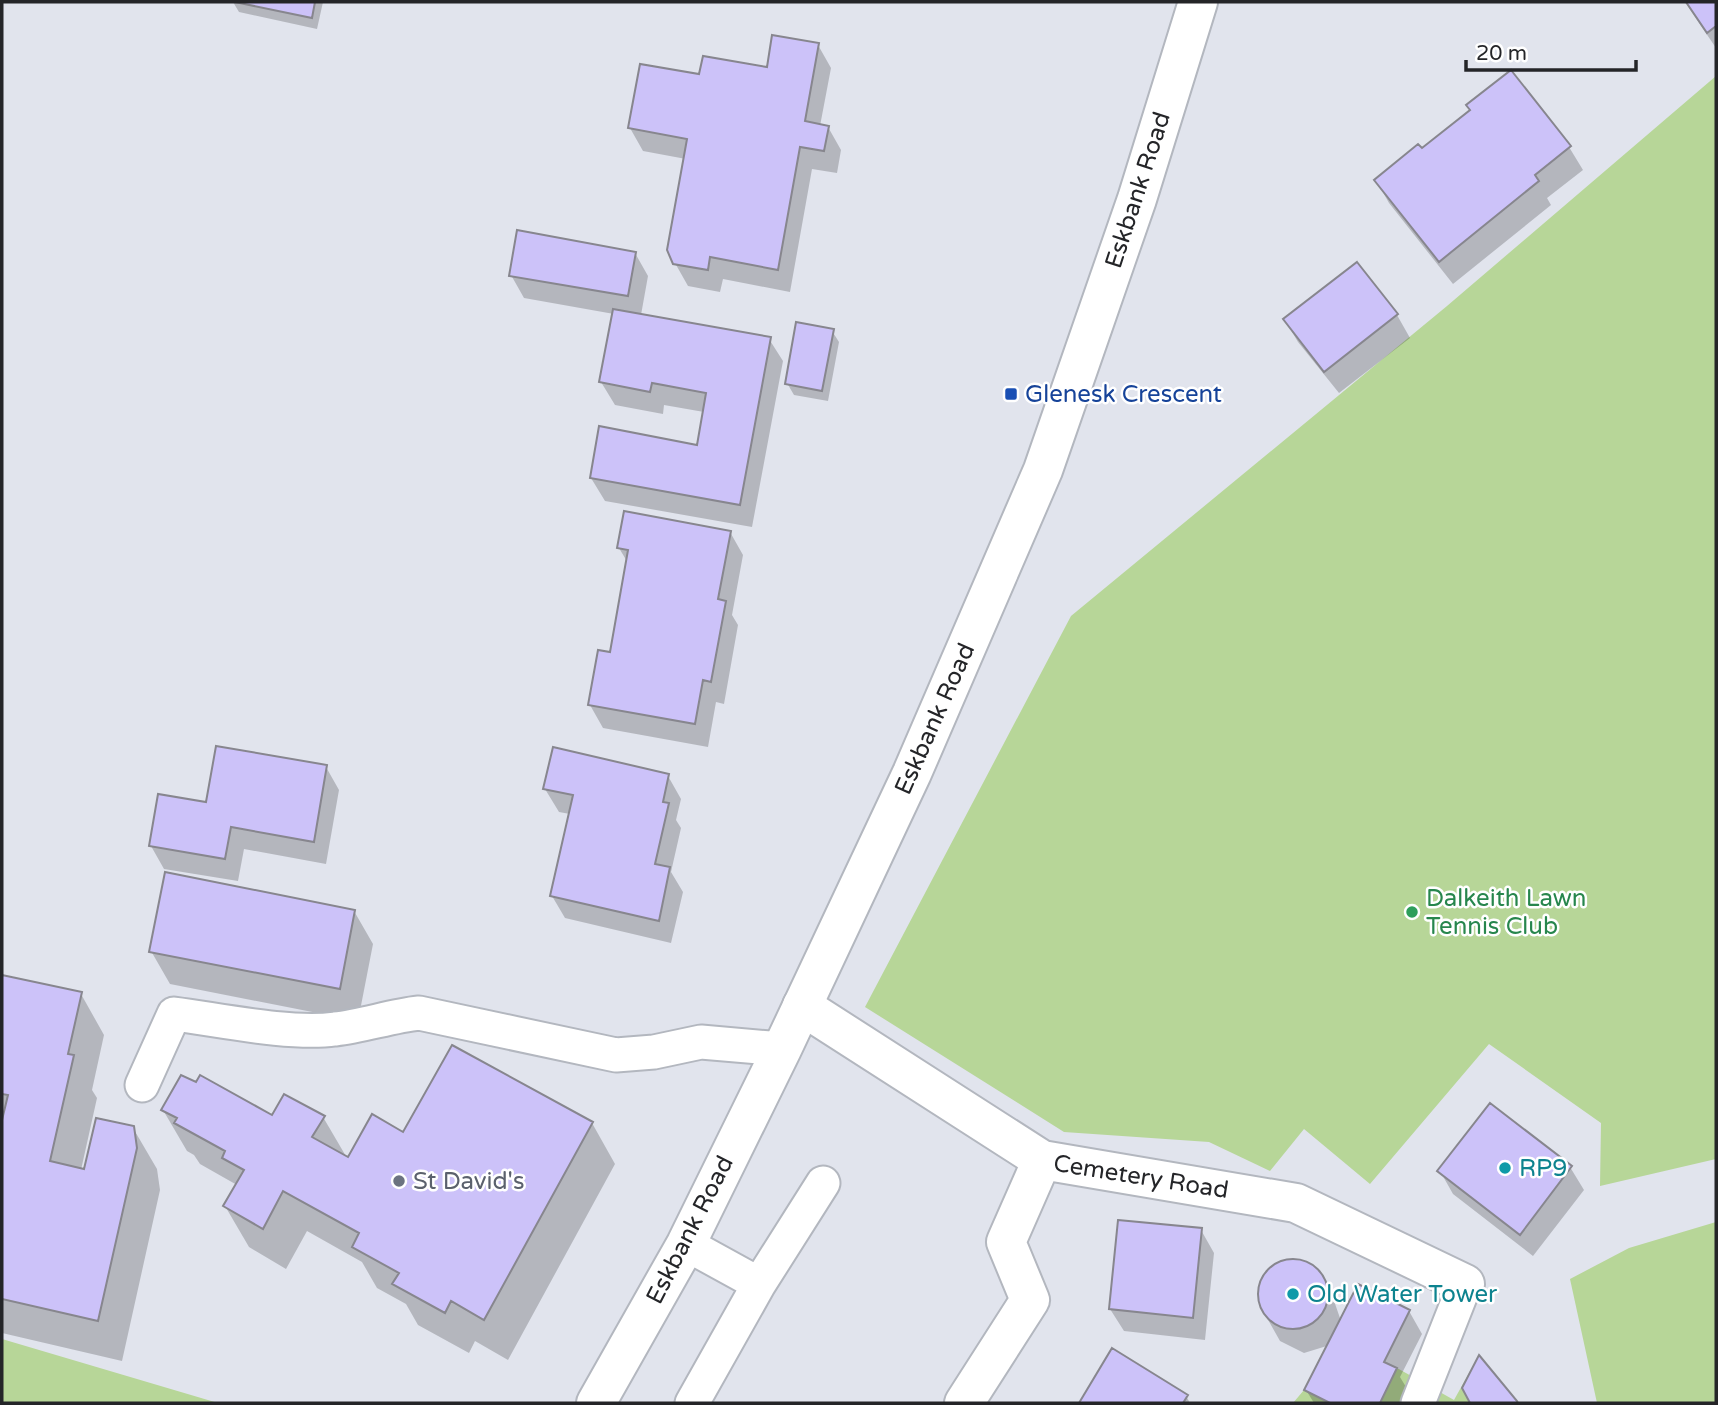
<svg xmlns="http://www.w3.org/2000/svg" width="1718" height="1405" viewBox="0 0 1718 1405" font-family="'Varela Round',sans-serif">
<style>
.green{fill:#b7d698}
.shadow{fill:#0003}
.building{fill:#ccc2f9;stroke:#87868e;stroke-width:2}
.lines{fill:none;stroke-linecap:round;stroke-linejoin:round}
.service-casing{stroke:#b3b7bf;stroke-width:37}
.minor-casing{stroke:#b3b7bf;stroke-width:42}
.primary-casing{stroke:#b3b7bf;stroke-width:42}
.service{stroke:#fff;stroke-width:33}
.minor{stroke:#fff;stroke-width:38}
.primary{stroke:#fff;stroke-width:38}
.transit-dot{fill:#1a4fb4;stroke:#fff;stroke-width:2.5}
.leisure-dot{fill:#2e9e5b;stroke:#fff;stroke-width:2.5}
.culture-dot{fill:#0f9aa8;stroke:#fff;stroke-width:2.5}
.worship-dot{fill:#6b7280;stroke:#fff;stroke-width:2.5}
.labels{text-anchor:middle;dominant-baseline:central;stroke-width:5;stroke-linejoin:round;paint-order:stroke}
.street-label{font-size:24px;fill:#242528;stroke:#fff}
.transit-label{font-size:24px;fill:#164399;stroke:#fff;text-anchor:start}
.leisure-label{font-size:24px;fill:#27864d;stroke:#fff;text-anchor:start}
.culture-label{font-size:24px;fill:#0d838f;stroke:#fff;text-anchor:start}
.worship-label{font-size:24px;fill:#5b616d;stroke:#fff;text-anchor:start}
</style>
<rect width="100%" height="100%" fill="#e1e4ed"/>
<path class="green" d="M 1716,76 L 1716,1159 L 1600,1186 L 1601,1123 L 1489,1044 L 1370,1184 L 1304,1129 L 1270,1171 L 1209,1142 L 1064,1132 L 865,1007 L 1071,616 L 1447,306 Z
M 1716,1222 L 1716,1403 L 1597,1403 L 1570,1279 L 1629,1248 Z
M 2,1339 L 218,1403 L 2,1403 Z
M 1479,1355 L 1518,1403 L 1380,1403 L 1397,1368 L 1454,1400 Z
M 1304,1390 L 1330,1403 L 1293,1403 Z"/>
<path class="shadow" d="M 233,2 L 323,2 L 317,29 L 239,12 Z
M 1685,2 L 1716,2 L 1716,48 Z
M 818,45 L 831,68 L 820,126 L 828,127 L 841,150 L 837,173 L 812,169 L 790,292 L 723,279 L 720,292 L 688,286 L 675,263 L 686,159 L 643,151 L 630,128 L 700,76 L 768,69 Z
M 1569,147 L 1583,170 L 1547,198 L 1551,205 L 1453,284 L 1389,203 L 1376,180 L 1421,151 Z
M 635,253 L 648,276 L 641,315 L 769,339 L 783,361 L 752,527 L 605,501 L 591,478 L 698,447 L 704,412 L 664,405 L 663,414 L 615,405 L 601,382 L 614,314 L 524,298 L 511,275 Z
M 1357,264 L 1397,315 L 1410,338 L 1339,393 L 1298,342 L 1285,320 Z
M 832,331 L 839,342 L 828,401 L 794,395 L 787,383 Z
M 730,532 L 743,555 L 732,615 L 738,625 L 724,704 L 716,702 L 708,747 L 603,728 L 590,705 L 611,655 L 628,563 L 619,548 Z
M 326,767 L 339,790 L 326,864 L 244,849 L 238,881 L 164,869 L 151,846 L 207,804 Z
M 668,776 L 681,799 L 676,820 L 681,828 L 671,872 L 683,892 L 671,943 L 565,918 L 552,896 L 570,814 L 559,812 L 545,789 Z
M 354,911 L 373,944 L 358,1021 L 170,984 L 151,951 Z
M 2,977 L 81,994 L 104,1035 L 92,1090 L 97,1098 L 81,1170 L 86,1171 L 133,1128 L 157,1169 L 160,1190 L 122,1361 L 2,1333 Z
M 163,1110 L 273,1117 L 323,1117 L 347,1158 L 404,1134 L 592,1123 L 615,1164 L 508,1360 L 475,1341 L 469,1353 L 418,1325 L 406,1304 L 377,1288 L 362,1262 L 307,1231 L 286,1269 L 249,1247 L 225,1206 L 237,1185 L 200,1164 L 194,1155 L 187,1151 Z
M 1570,1167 L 1584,1190 L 1533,1256 L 1453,1194 L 1440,1171 Z
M 1201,1230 L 1214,1253 L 1205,1340 L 1124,1331 L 1110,1309 Z
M 1295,1259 L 1319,1271 L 1332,1295 L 1341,1321 L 1409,1311 L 1422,1334 L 1400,1377 L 1409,1392 L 1404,1403 L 1314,1403 L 1306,1390 L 1330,1345 L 1304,1353 L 1280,1341 L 1267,1318 L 1258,1292 L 1270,1268 Z
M 1112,1351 L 1186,1396 L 1190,1403 L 1081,1403 Z"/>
<path class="building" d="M 235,2 L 315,2 L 312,18 Z
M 1686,2 L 1716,2 L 1716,26 L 1707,33 Z
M 772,35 L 819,43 L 805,121 L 829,126 L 824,151 L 800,147 L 778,270 L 710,257 L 708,270 L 673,264 L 667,250 L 687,139 L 628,128 L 640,64 L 699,74 L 703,56 L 767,67 Z
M 1511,70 L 1571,146 L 1535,175 L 1539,181 L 1439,262 L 1374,180 L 1418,144 L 1422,148 L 1470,110 L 1466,105 Z
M 517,230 L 636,252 L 628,296 L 509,276 Z
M 1357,262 L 1398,314 L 1324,372 L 1283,319 Z
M 613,309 L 771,337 L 740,505 L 590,478 L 599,426 L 697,445 L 706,393 L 652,383 L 650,392 L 599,382 Z
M 796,322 L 834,329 L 822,391 L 785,384 Z
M 624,511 L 731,531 L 718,599 L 726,601 L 711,682 L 703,680 L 695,724 L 588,705 L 598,650 L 610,652 L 628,550 L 617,548 Z
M 216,746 L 327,765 L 314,842 L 231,827 L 225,859 L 149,846 L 158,794 L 206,802 Z
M 553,747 L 669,774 L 663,802 L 669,803 L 655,864 L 670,867 L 659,921 L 550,896 L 573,795 L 543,789 Z
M 165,872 L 355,910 L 340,989 L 149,952 Z
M 2,975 L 82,992 L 68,1054 L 74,1055 L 50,1161 L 84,1169 L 96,1118 L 134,1126 L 137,1148 L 98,1321 L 2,1299 L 2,1120 L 8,1095 L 2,1094 Z
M 452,1045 L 593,1122 L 484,1320 L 451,1301 L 445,1313 L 392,1284 L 399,1273 L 352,1247 L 359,1233 L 283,1191 L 263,1229 L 223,1206 L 244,1170 L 222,1158 L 225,1151 L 174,1123 L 177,1118 L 161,1110 L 181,1075 L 196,1082 L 200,1075 L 272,1115 L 284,1094 L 325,1116 L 312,1137 L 348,1157 L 372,1114 L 403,1132 Z
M 1490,1103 L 1572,1166 L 1520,1235 L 1437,1171 Z
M 1118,1220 L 1202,1228 L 1193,1318 L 1109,1309 Z
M1258 1294a35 35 0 1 1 70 0a35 35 0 1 1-70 0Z
M 1358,1284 L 1410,1310 L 1384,1362 L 1397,1368 L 1380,1403 L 1330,1403 L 1304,1390 Z
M 1112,1348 L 1188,1395 L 1183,1403 L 1079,1403 Z
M 1479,1355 L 1517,1401 L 1518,1403 L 1470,1403 L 1462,1388 Z"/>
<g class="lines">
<g class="service-casing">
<path id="service" d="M 142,1085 L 174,1014 C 220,1020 290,1035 335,1029 C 363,1026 391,1016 419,1013 L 616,1055 L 654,1052 L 701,1042 L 782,1049
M 686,1244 L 759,1284
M 692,1403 L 759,1284 L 823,1183
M 1418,1403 L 1465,1284"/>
</g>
<g class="minor-casing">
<path id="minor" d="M 802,1006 L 1042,1160 L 1296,1203 L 1465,1284
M 964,1403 L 1030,1300 L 1006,1242 L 1042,1160"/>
</g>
<g class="primary-casing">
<path id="primary" d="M 596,1403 L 686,1244 L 782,1049 L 912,773 L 1043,470 L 1137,199 L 1198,2"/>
</g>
<use href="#service" class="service"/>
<use href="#minor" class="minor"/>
<use href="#primary" class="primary"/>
</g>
<rect class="transit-dot" x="1004" y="387" width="14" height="14" rx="3.5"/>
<circle class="leisure-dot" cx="1412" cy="912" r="7"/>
<g class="culture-dot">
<circle cx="1505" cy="1168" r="7"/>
<circle cx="1293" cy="1294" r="7"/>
</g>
<circle class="worship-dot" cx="399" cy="1181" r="7"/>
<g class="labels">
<g class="street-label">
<text transform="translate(1138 190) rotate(-72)">Eskbank Road</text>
<text transform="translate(935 719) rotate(-66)">Eskbank Road</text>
<text transform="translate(1141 1177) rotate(9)">Cemetery Road</text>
<text transform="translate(690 1230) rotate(-63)">Eskbank Road</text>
</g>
<g class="transit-label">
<text x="1025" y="394">Glenesk Crescent</text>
</g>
<g class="leisure-label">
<text x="1426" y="898">Dalkeith Lawn<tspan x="1426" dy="28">Tennis Club</tspan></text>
</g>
<g class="culture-label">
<text x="1519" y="1168">RP9</text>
<text x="1307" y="1294">Old Water Tower</text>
</g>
<g class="worship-label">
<text x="413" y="1181">St David's</text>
</g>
</g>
<rect width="1718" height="1405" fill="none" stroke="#242528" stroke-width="7"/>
<path d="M1466 60v10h170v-10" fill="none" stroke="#242528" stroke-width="3.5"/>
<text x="1476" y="60" font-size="21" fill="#242528" stroke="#ffffff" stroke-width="5" paint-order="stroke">20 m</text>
</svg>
